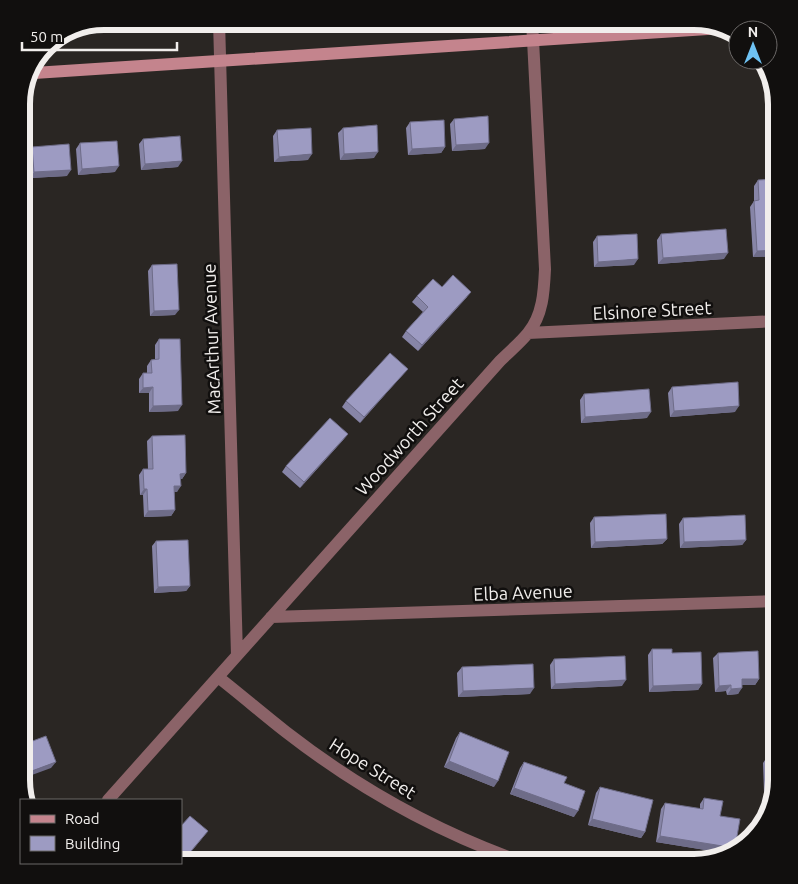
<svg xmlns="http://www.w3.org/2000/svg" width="798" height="884" viewBox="0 0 798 884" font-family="Ubuntu,sans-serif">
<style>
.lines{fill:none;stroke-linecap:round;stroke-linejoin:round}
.street{stroke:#8b6368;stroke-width:12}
.secondary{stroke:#c4848d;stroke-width:12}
.wall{fill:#8785a7}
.shaded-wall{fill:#6e6c88}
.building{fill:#9d9bc2;stroke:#6e6c88}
.labels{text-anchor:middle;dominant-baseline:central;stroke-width:5;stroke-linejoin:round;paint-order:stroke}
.street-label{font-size:18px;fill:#f1eeec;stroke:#110f0e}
.rim{fill:none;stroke:#f1eeec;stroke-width:6}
</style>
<rect width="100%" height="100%" fill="#2a2623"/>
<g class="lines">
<path class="street" d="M 219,21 L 237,655
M 528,333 L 777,321
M 271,617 L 777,601
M 218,677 C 241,695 263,714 286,732 C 358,788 439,833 525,863
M 108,800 L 500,361 C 509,352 520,343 528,333 C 543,315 544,291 545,269 L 532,21"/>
<path class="secondary" d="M 34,73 L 723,28"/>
</g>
<path class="wall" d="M 454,119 L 485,149 L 452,151 L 450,124 Z
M 410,122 L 445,147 L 441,153 L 408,155 L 406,128 Z
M 343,128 L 374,158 L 340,160 L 338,133 Z
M 277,130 L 308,160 L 274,162 L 273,136 Z
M 143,139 L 178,167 L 141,170 L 139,144 Z
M 80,143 L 115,172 L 78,175 L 76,149 Z
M 32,147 L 67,176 L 30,178 L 28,153 Z
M 777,179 L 777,256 L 753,257 L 750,207 L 754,201 L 754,186 L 758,180 Z
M 661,234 L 724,259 L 658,264 L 657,240 Z
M 597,236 L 634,265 L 594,267 L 593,242 Z
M 152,265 L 175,315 L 150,316 L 148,271 Z
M 442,287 L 467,297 L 418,351 L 402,337 L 406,331 L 423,312 L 412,302 L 417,296 Z
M 159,339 L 178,411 L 149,412 L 149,393 L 139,393 L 139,379 L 143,373 L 147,373 L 147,366 L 151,360 L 155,359 L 155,345 Z
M 403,374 L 360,423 L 342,407 L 346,401 Z
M 672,387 L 735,412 L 670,417 L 668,393 Z
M 584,394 L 647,418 L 581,423 L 580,400 Z
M 152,436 L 186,473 L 182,479 L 180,479 L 177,492 L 174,492 L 175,510 L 171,516 L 144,517 L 143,495 L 140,495 L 139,475 L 143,469 L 148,469 L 147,441 Z
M 344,439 L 300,488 L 282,472 L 286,466 Z
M 594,517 L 667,539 L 662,544 L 591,548 L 590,523 Z
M 683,518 L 746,540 L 742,545 L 680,548 L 679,524 Z
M 156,541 L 190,586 L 186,591 L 154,593 L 152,546 Z
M 652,649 L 672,653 L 702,684 L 698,690 L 649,692 L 648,655 Z
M 718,653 L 759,679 L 755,685 L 742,685 L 738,694 L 727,695 L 726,691 L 715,692 L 713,658 Z
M 777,654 L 777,735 L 774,735 L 772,670 L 776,664 L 776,656 Z
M 554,659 L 622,686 L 551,689 L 550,665 Z
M 462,667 L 530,694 L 458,697 L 457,673 Z
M 460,732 L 494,787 L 444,767 L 456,738 Z
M 767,757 L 777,780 L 768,816 L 765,821 L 763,763 Z
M 524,762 L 564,783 L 574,817 L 510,794 L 520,768 Z
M 600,787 L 645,832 L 641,838 L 588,825 L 596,793 Z
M 704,798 L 720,816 L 734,849 L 724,853 L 656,842 L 661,809 L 665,803 L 700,809 L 700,804 Z"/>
<path class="shaded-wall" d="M 489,143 L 485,149 L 452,151 L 456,145 Z
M 445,147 L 441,153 L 408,155 L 412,149 Z
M 378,152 L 374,158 L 340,160 L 344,154 Z
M 312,154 L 308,160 L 274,162 L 279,157 Z
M 182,161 L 178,167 L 141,170 L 145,164 Z
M 119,166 L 115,172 L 78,175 L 82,169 Z
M 71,170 L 67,176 L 30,178 L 34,172 Z
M 777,250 L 777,256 L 753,257 L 757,251 Z
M 728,253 L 724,259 L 658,264 L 663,258 Z
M 638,259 L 634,265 L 594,267 L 598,262 Z
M 471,292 L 467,297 L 418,351 L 422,345 Z
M 179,310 L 175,315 L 150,316 L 154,311 Z
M 408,369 L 403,374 L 360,423 L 364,417 Z
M 153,387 L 149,393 L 139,393 L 143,388 Z
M 182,405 L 178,411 L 149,412 L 153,406 Z
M 739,406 L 735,412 L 670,417 L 674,411 Z
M 651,412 L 647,418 L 581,423 L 585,417 Z
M 348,434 L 344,439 L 300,488 L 304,482 Z
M 186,473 L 182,479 L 176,479 L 180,474 Z
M 21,485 L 32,485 L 28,491 L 21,491 Z
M 174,486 L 181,486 L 177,492 L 170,492 Z
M 144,489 L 147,489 L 143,495 L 140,495 Z
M 175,510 L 171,516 L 144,517 L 148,511 Z
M 667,539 L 662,544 L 591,548 L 595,542 Z
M 746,540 L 742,545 L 680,548 L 684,542 Z
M 190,586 L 186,591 L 154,593 L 158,587 Z
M 742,679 L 759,679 L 755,685 L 738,685 Z
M 626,680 L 622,686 L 551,689 L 555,684 Z
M 702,684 L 698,690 L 649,692 L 653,686 Z
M 731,685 L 726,691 L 715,692 L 719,686 Z
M 534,688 L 530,694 L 458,697 L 463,691 Z
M 742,688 L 738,694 L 727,695 L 731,689 Z
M 449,761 L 498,781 L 494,787 L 444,767 Z
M 56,762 L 51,768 L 21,779 L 21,775 Z
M 514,788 L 578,811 L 574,817 L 510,794 Z
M 592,819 L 645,832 L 641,838 L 588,825 Z
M 208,831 L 182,863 L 181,863 Z
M 660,836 L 735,848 L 734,849 L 724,853 L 656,842 Z"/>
<path class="building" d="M 488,116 L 489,143 L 456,145 L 454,119 Z
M 444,120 L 445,147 L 412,149 L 410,122 Z
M 377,125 L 378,152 L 344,154 L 343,128 Z
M 311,128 L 312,154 L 279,157 L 277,130 Z
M 180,136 L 182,161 L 145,164 L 143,139 Z
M 117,141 L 119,166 L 82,169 L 80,143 Z
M 69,144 L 71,170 L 34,172 L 32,147 Z
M 777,179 L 777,250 L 757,251 L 754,201 L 759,200 L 758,180 Z
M 726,229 L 728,253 L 663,258 L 661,234 Z
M 637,234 L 638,259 L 598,262 L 597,236 Z
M 177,264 L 179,310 L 154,311 L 152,265 Z
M 453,275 L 471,292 L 422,345 L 406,331 L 428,307 L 417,296 L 433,279 L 442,287 Z
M 159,339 L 180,339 L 182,405 L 153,406 L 153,387 L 143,388 L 143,373 L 152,373 L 151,360 L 159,359 Z
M 390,353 L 408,369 L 364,417 L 346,401 Z
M 738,382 L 739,406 L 674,411 L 672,387 Z
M 649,389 L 651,412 L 585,417 L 584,394 Z
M 330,418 L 348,434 L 304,482 L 286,466 Z
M 185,435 L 186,473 L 180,474 L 181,486 L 174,486 L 175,510 L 148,511 L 147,489 L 144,489 L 143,469 L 153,469 L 152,436 Z
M 21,448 L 31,448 L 32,485 L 21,485 Z
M 666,514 L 667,539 L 595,542 L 594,517 Z
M 745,515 L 746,540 L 684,542 L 683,518 Z
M 188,540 L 190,586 L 158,587 L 156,541 Z
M 652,649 L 672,649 L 672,653 L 701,652 L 702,684 L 653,686 Z
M 758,651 L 759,679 L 742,679 L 742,688 L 731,689 L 731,685 L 719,686 L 718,653 Z
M 625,656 L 626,680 L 555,684 L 554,659 Z
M 533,664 L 534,688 L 463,691 L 462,667 Z
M 776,664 L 777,664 L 777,698 Z
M 460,732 L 509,752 L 498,781 L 449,761 Z
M 46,736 L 56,762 L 21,775 L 21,744 L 22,745 Z
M 767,757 L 777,757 L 777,780 L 769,814 Z
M 524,762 L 567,777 L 564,783 L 585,791 L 578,811 L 514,788 Z
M 600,787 L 653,800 L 645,832 L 592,819 Z
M 704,798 L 723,801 L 720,816 L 740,819 L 735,848 L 660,836 L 665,803 L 703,809 Z
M 190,816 L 208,831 L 181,863 L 181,826 Z"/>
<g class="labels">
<g class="street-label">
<text transform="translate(652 310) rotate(-3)">Elsinore Street</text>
<text transform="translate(211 339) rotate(-92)">MacArthur Avenue</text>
<text transform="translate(409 436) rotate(-48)">Woodworth Street</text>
<text transform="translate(523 592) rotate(-2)">Elba Avenue</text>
<text transform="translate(373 768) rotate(32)">Hope Street</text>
</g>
</g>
<path d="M0 0H798V884H0ZM104 30H694A74 74 0 0 1 768 104V780A74 74 0 0 1 694 854H104A74 74 0 0 1 30 780V104A74 74 0 0 1 104 30Z" fill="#110f0e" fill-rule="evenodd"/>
<path class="rim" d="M104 30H694A74 74 0 0 1 768 104V780A74 74 0 0 1 694 854H104A74 74 0 0 1 30 780V104A74 74 0 0 1 104 30Z"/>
<rect x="20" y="799" width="162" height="65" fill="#110f0e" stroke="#6b6867"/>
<rect x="30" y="815" width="25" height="8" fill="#c4848d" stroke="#6b6867"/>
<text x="65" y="824" font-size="15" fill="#f1eeec">Road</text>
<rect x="30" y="836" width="25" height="15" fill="#9d9bc2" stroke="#6b6867"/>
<text x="65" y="849" font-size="15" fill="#f1eeec">Building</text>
<g transform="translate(753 45)"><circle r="24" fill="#110f0e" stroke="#6b6867"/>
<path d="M0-4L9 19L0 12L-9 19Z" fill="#6ec2f3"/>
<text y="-8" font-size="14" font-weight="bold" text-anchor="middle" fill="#f1eeec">N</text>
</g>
<path d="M22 42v8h155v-8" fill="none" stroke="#f1eeec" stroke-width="2.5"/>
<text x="30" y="42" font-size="15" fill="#f1eeec" stroke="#110f0e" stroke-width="4" paint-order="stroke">50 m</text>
</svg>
